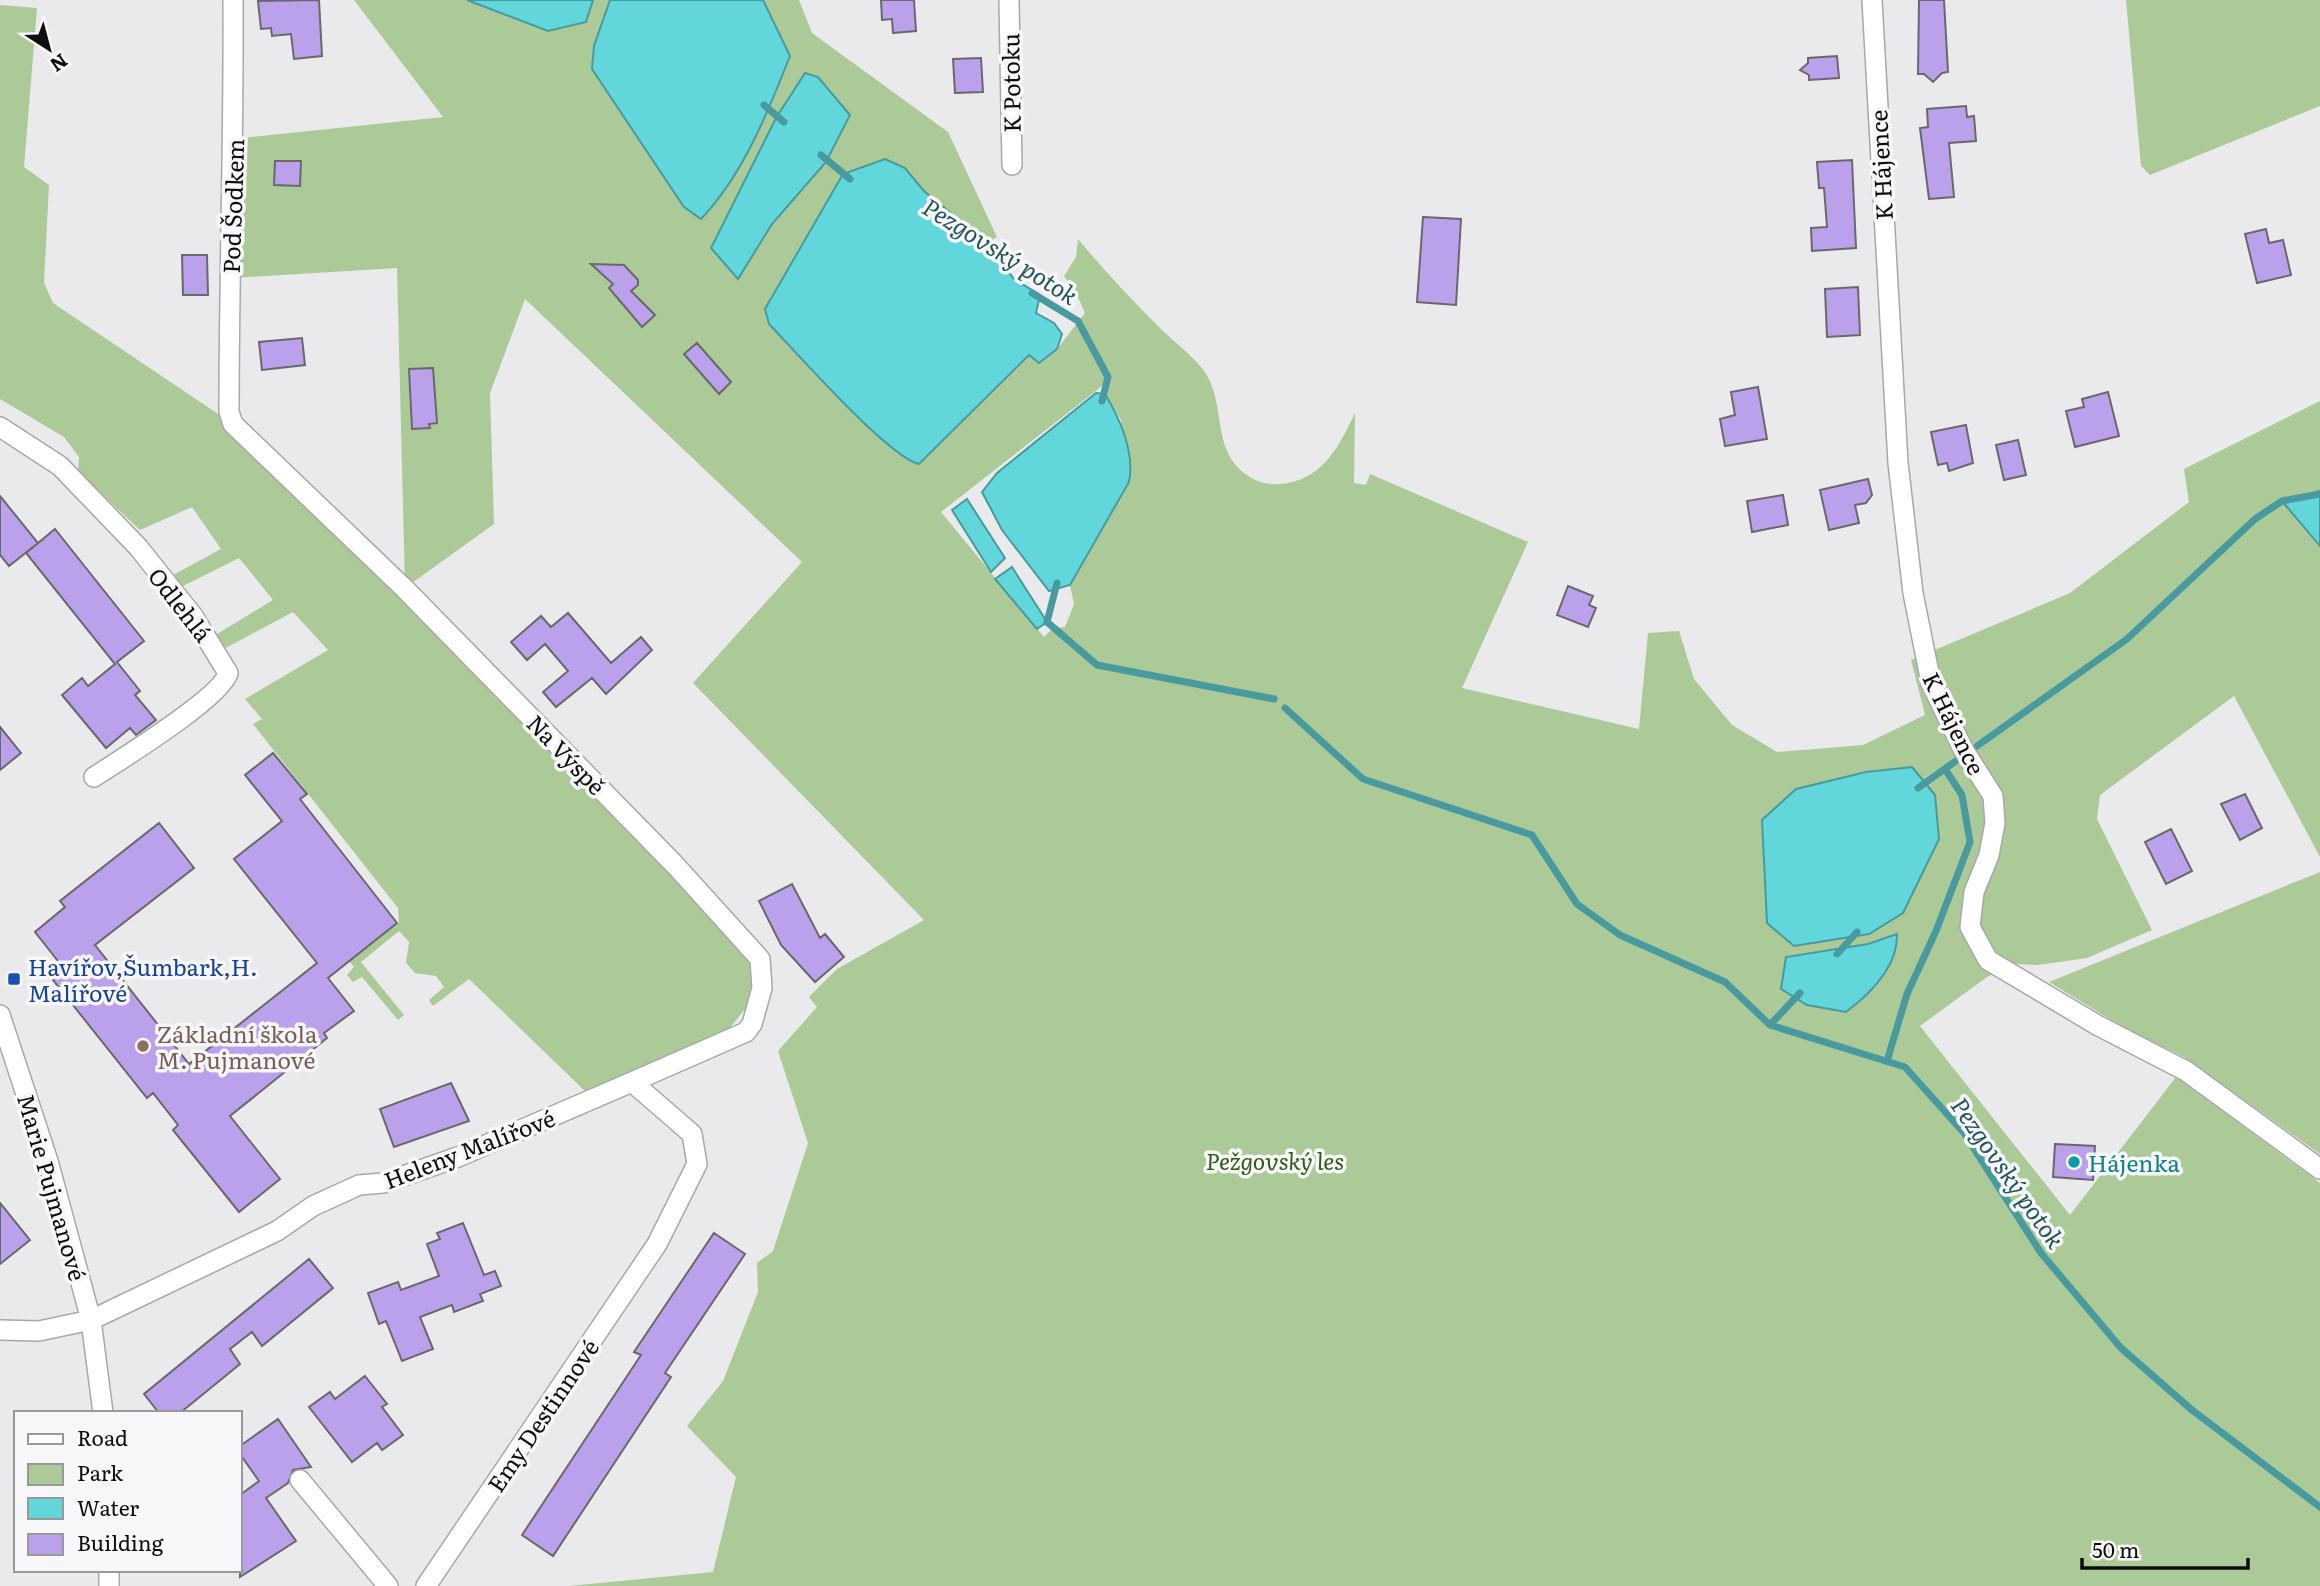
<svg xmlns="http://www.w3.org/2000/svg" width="2320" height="1586" viewBox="0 0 2320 1586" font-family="Literata,serif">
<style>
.green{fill:#abca98;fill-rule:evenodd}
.water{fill:#61d7dc;stroke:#489a9e;stroke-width:2}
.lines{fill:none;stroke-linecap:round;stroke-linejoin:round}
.stream{stroke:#489a9e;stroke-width:7}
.building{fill:#bba1eb;stroke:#69686a;stroke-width:2}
.minor-casing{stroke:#a8a8aa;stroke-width:22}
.minor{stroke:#fff;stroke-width:19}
.transit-dot{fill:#1a4fb4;stroke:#f7f7f9;stroke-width:2.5}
.education-dot{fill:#8d6e63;stroke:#f7f7f9;stroke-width:2.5}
.culture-dot{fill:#0f9aa8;stroke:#f7f7f9;stroke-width:2.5}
.labels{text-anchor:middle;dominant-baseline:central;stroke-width:7;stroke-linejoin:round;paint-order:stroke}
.street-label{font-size:23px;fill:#0d0d0e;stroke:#f7f7f9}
.transit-label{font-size:23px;fill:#164399;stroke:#f7f7f9;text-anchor:start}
.education-label{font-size:23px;fill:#785e54;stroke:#f7f7f9;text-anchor:start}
.park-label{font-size:23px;font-style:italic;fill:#32590f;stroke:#f7f7f9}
.culture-label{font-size:23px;fill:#0d838f;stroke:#f7f7f9;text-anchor:start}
.water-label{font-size:24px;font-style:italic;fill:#225658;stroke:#f7f7f9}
</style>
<rect width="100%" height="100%" fill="#eaeaec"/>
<path class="green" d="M 354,0 L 467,0 L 548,31 L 586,22 L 593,0 L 799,0 L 812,33 L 948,132 L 997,237 L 987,243 L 924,191 L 905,168 L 885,159 L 843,174 L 765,309 L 769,324 L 885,442 L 919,464 L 1030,355 L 1039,363 L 1057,349 L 1085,313 L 1077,295 L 1064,276 L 1076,257 L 1078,239 C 1103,269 1129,297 1157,325 C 1171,339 1187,351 1200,366 C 1229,398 1208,448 1247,475 C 1260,484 1273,486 1288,483 C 1325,476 1340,444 1355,413 L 1354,483 L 1366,485 L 1370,474 L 1528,542 L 1462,688 L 1639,729 L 1648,633 L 1679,631 L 1694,679 L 1732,725 L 1777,752 L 1863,745 L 1925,715 L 1911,660 L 2070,593 L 2189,502 L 2184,469 L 2320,401 L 2320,857 L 2234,696 L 2100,795 L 2097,819 L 2152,930 L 2087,958 L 2038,965 L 2015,964 L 1987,977 L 1920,1026 L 2070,1215 L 2176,1077 L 2320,1183 L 2320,1586 L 569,1586 L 713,1572 L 736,1477 L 687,1426 L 723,1381 L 758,1292 L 757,1263 L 773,1251 L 808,1143 L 778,1051 L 817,1007 L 809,997 L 837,969 L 924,920 L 693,683 L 802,562 L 525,299 L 490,393 L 494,524 L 405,588 L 732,929 L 762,988 L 725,1034 L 585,1091 L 469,979 L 433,1006 L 429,1000 L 444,987 L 436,976 L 415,973 L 406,963 L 409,942 L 399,931 L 361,962 L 404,1015 L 398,1020 L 362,977 L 353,982 L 347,975 L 354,967 L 349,961 L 399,923 L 398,908 L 253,724 L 262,719 L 245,699 L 328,650 L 293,612 L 218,652 L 209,639 L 273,600 L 239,558 L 173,591 L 164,580 L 221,549 L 192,507 L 140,530 L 78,472 L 79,457 L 64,437 L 0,399 L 0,5 L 37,8 L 24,167 L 49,185 L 44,283 L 53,303 L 233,424 L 405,587 L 397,268 L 233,278 L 232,139 L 443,117 ZM 1106,383 L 1105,394 L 1121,420 L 1129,482 L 1070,585 L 1074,604 L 1065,627 L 1053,628 L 1044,637 L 941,512 Z
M 2126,0 L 2320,0 L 2320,106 L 2150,175 L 2141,166 Z
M 2320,872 L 2320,1154 L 2184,1057 L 2121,1026 L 2049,982 Z"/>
<path class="water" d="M 467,0 L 593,0 L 586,22 L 548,31 Z
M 610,0 L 763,0 L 790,56 C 768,112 743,175 701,219 L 684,207 L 592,69 L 594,46 Z
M 805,73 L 818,77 L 850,115 L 826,162 L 772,224 L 738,279 L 711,248 L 776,118 Z
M 885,159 L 905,168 L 924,191 L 987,243 L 1014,279 L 1040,295 L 1036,313 L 1054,323 L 1062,334 L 1057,349 L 1039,363 L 1029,355 L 919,464 C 888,457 796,352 769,324 L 765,309 L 843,174 Z
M 1096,393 L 1105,394 C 1120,419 1135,452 1129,482 L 1070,585 L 1049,591 L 1002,530 L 982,492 L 997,473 Z
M 2320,491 L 2320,546 L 2282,501 Z
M 967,499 L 1005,558 L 991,572 L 952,510 Z
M 1012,567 L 1047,622 L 1037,629 L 995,579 Z
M 1912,767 L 1935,795 L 1939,839 L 1903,913 L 1869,934 L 1794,946 L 1767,923 L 1762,820 L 1796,789 L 1866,772 Z
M 1897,934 C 1898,966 1870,994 1846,1012 L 1807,1005 L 1781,989 L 1786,957 L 1868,944 Z"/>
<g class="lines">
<path class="stream" d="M 764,105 L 784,122
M 821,155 L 850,179
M 1032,293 L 1078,321 L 1108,377 L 1102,401
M 1057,583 L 1047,622 L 1097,665 L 1274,699
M 1285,708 L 1363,779 L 1532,835 L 1577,904 L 1620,935 L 1725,982 L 1770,1025 L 1905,1067 L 1964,1133 L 2041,1253 L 2121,1348 L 2192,1410 L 2320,1507
M 1977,746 L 2127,639 L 2255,519 L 2282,501 L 2320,494
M 1918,788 L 1960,758
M 1837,954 L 1857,932
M 1770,1025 L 1800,993
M 1887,1061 L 1907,994 L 1936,931 L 1970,842 L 1962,795 L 1945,769"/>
</g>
<path class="building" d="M 319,0 L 322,56 L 294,59 L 291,34 L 272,36 L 271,28 L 261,29 L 258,1 Z
M 881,0 L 914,0 L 916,31 L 893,33 L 892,19 L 882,20 Z
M 1919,0 L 1944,0 L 1948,72 L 1942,73 L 1933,82 L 1924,74 L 1918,74 Z
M 1837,56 L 1839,78 L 1809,80 L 1809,75 L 1800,70 L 1808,63 L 1808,58 Z
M 981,58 L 983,92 L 955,93 L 953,59 Z
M 1966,106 L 1967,117 L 1974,116 L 1976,141 L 1949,143 L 1954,197 L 1929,199 L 1920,128 L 1928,127 L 1927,109 Z
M 1852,160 L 1856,248 L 1812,251 L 1811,228 L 1827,227 L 1824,188 L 1819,188 L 1817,162 Z
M 275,161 L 301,161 L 300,186 L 274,185 Z
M 1423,217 L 1461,219 L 1456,305 L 1417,302 Z
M 2266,229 L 2269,243 L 2283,240 L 2291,275 L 2257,283 L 2245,234 Z
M 182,255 L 207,255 L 208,295 L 183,295 Z
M 591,264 L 624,265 L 638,280 L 638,285 L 631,291 L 655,315 L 642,327 L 609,288 L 613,284 Z
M 1858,287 L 1860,335 L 1827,337 L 1825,289 Z
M 302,338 L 305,365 L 262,370 L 259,342 Z
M 697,343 L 731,382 L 719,394 L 684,354 Z
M 433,368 L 437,423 L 429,424 L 430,428 L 412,429 L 409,369 Z
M 1758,387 L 1767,439 L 1725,446 L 1720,419 L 1735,415 L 1731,392 Z
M 2108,392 L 2119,436 L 2075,447 L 2066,411 L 2084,407 L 2082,399 Z
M 1966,425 L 1973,463 L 1949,471 L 1947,463 L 1938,465 L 1931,432 Z
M 2018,440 L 2026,475 L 2004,480 L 1996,445 Z
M 1868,479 L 1872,495 L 1866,503 L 1855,505 L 1859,523 L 1829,530 L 1820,490 Z
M 1783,495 L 1788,525 L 1752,532 L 1747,501 Z
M 0,496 L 38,543 L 9,566 L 0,555 Z
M 55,529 L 144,641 L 117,662 L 140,691 L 135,695 L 156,720 L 136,735 L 130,728 L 106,748 L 62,695 L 82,678 L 88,686 L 115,664 L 26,553 Z
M 1568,586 L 1593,596 L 1589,605 L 1596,608 L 1588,627 L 1557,615 Z
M 568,613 L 611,663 L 641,637 L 652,650 L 606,694 L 592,678 L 556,707 L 543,692 L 568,671 L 545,644 L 527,660 L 511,642 L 541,616 L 551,627 Z
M 0,727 L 21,753 L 0,770 Z
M 273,753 L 307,794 L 300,799 L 397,923 L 328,978 L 354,1011 L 324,1033 L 327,1038 L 230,1116 L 280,1179 L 239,1212 L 173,1130 L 178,1125 L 153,1093 L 147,1098 L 53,980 L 65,970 L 35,932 L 65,907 L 60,901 L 159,823 L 194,868 L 95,945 L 189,1064 L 317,963 L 234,859 L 282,821 L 245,775 Z
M 2245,794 L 2262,828 L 2240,840 L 2221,804 Z
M 2171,829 L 2192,871 L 2166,884 L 2145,842 Z
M 792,884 L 820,938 L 825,934 L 844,957 L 815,982 L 781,945 L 759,901 Z
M 451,1083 L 469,1121 L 394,1147 L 380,1109 Z
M 2055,1144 L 2095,1146 L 2093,1180 L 2053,1177 Z
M 0,1203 L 30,1240 L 0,1264 Z
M 463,1223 L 484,1275 L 495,1271 L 501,1286 L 480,1294 L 483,1301 L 454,1312 L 452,1305 L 449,1306 L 420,1317 L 433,1349 L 402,1361 L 386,1321 L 379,1324 L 368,1293 L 398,1282 L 401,1290 L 439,1276 L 427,1244 L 440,1239 L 437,1233 Z
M 714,1233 L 745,1254 L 665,1373 L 671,1377 L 553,1556 L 522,1535 L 641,1355 L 634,1352 Z
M 309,1259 L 333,1288 L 262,1346 L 252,1332 L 230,1349 L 240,1364 L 180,1413 L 159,1413 L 144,1394 Z
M 365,1376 L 387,1404 L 382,1407 L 403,1435 L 382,1450 L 377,1443 L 352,1462 L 309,1407 L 330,1392 L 335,1399 Z
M 278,1419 L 311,1467 L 293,1470 L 288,1483 L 266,1498 L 296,1541 L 240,1577 L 240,1495 L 259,1481 L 240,1454 L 240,1446 Z"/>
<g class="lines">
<g class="minor-casing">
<path id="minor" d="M 233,0 C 234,138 229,275 229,412 L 233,424 L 405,589 L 676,866 L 760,959 L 762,988 L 752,1024 L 746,1032 L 632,1082
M 1009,0 L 1012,165
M 1872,0 L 1898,463 L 1913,593 L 1931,683 L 1963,749 L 1993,796 L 1995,823 L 1989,855 L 1974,892 L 1970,927 L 1988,960 L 2097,1025 L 2186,1071 L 2320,1169
M 0,427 L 60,466 L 138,547 L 193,616 L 228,673 C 222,697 120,760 94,777
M 0,1015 L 48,1161 L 91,1320 L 103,1413
M 0,1330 L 39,1331 L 91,1320 L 277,1231 L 313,1206 L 359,1185 L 383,1183 L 458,1157 L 632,1082 L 692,1134 L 697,1164 L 657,1244 L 426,1586
M 300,1480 L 388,1586
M 109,1586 L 109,1570"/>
</g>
<use href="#minor" class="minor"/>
</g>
<rect class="transit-dot" x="7" y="972" width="14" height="14" rx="3.5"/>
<circle class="education-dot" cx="143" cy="1046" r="7"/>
<circle class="culture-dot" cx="2074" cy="1162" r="7"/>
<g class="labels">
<g class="street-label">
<text transform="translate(1010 83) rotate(-91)">K Potoku</text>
<text transform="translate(1880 165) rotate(-93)">K Hájence</text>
<text transform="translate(232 206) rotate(-88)">Pod Šodkem</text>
<text transform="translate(181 604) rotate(52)">Odlehlá</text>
<text transform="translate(1955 723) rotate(64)">K Hájence</text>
<text transform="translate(567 754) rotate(46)">Na Výspě</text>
<text transform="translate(469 1148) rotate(-21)">Heleny Malířové</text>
<text transform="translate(53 1187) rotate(74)">Marie Pujmanové</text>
<text transform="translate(542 1415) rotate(-56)">Emy Destinnové</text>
</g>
<g class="transit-label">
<text x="28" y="966">Havířov,Šumbark,H.<tspan x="28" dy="26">Malířové</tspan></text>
</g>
<g class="education-label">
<text x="157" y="1033">Základní škola<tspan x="157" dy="26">M. Pujmanové</tspan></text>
</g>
<g class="park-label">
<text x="1275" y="1160">Pežgovský les</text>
</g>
<g class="culture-label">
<text x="2088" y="1162">Hájenka</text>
</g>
<g class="water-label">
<text transform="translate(1001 250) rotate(32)">Pezgovský potok</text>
<text transform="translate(2009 1172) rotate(55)">Pezgovský potok</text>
</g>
</g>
<rect x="14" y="1411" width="228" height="161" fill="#f7f7f9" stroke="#99999b" stroke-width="2"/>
<rect x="28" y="1434" width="35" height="10" fill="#ffffff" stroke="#99999b" stroke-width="2"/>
<text x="77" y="1446" font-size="21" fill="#0d0d0e">Road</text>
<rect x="28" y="1464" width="35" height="21" fill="#abca98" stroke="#99999b" stroke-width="2"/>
<text x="77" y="1481" font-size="21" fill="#0d0d0e">Park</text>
<rect x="28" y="1498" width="35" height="21" fill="#61d7dc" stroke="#99999b" stroke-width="2"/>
<text x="77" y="1516" font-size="21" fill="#0d0d0e">Water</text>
<rect x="28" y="1534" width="35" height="21" fill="#bba1eb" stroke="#99999b" stroke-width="2"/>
<text x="77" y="1551" font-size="21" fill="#0d0d0e">Building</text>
<g transform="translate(49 49) rotate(144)" stroke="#f7f7f9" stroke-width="5" paint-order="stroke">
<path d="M0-5L12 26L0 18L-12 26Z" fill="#0d0d0e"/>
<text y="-10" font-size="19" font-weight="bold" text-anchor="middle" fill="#0d0d0e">N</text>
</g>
<path d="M2082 1558v10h166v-10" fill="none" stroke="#0d0d0e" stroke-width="3.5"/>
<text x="2092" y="1558" font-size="21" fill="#0d0d0e" stroke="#f7f7f9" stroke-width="5" paint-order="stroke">50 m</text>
</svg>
